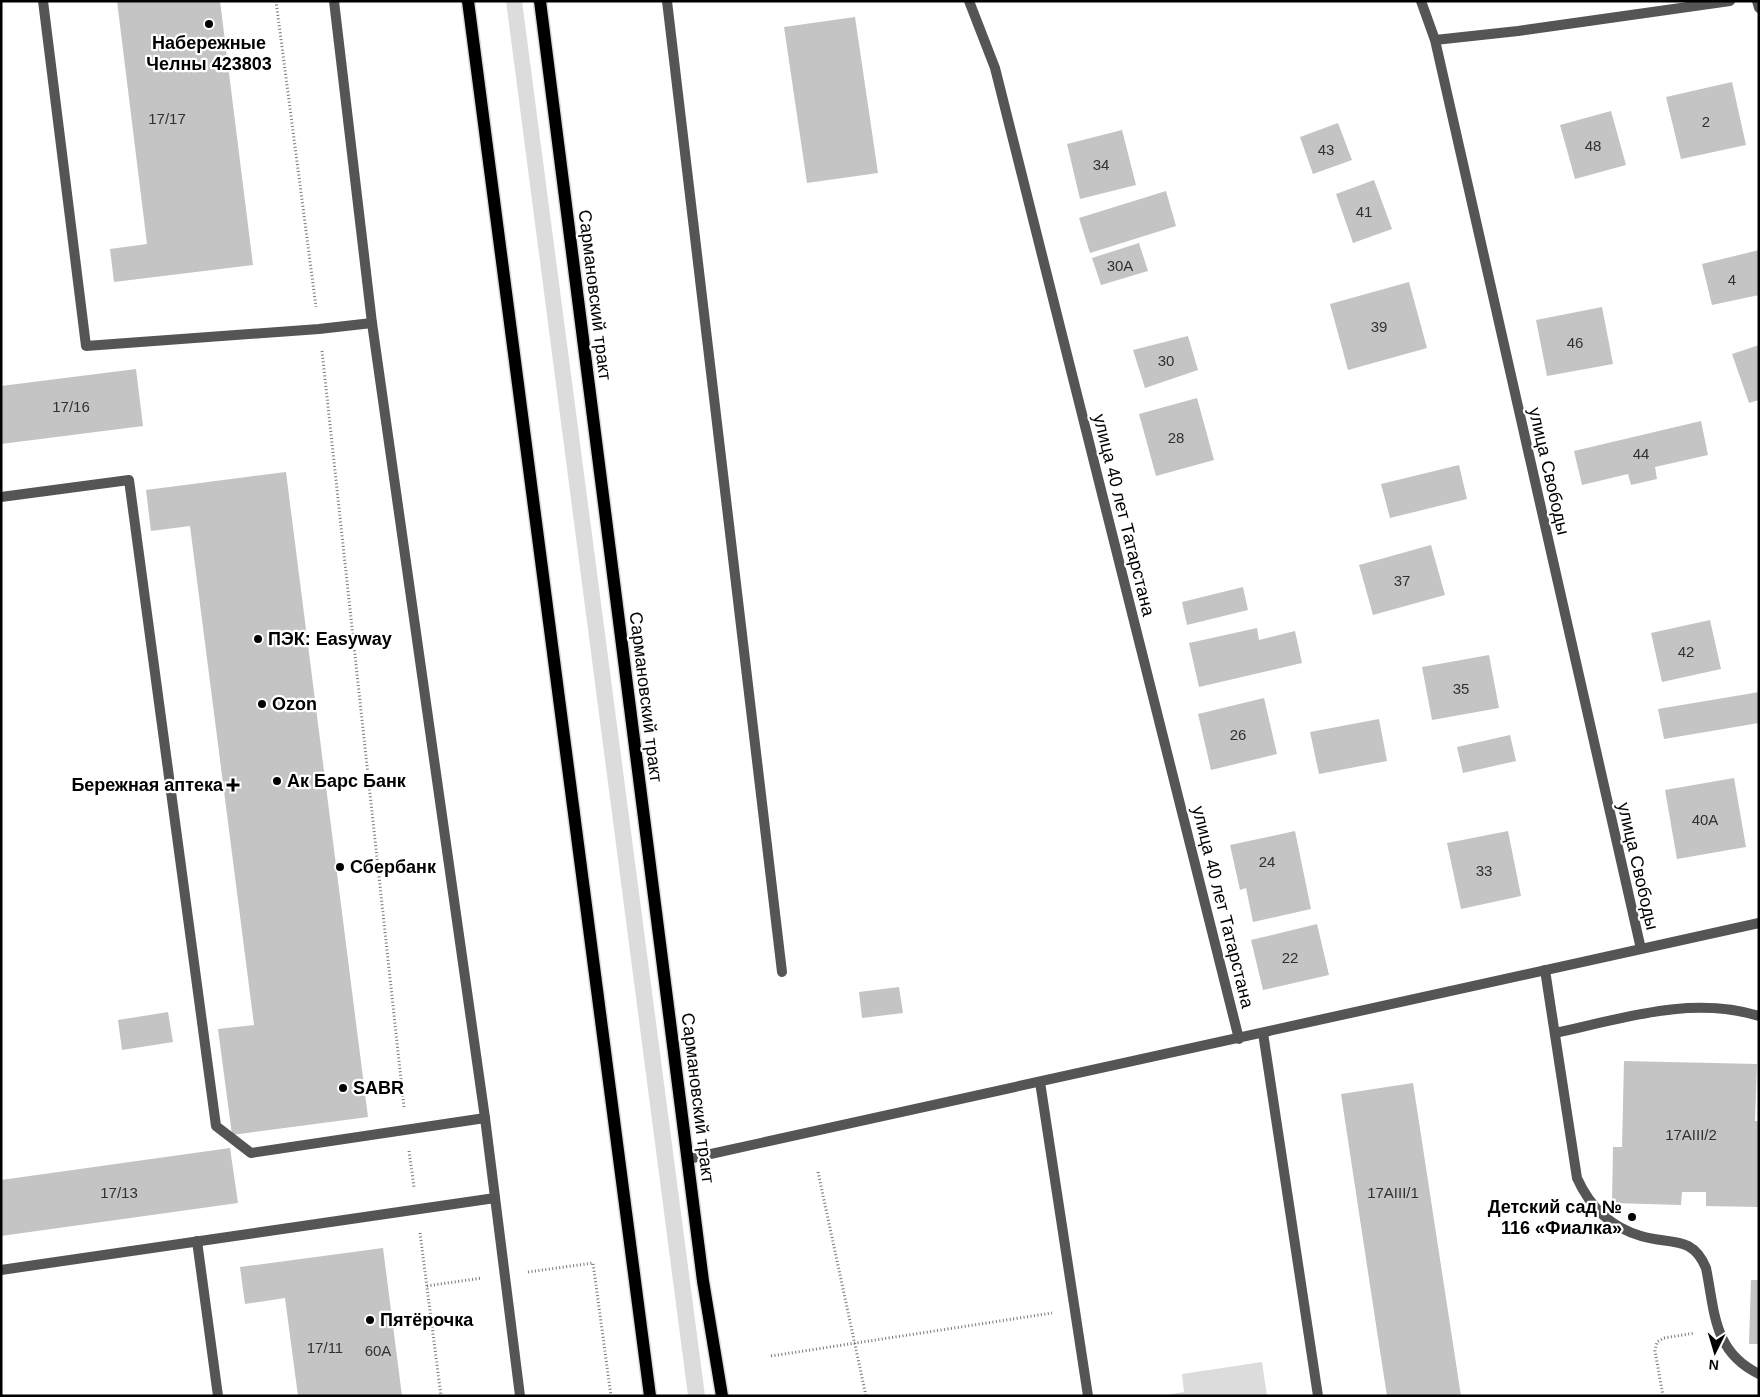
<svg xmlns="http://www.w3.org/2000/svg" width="1760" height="1397" viewBox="0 0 1760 1397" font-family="Arial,sans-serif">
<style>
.green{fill:#dcdcdc}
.building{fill:#c4c4c4}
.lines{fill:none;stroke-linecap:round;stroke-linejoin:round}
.primary-casing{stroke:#dbdbdb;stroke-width:15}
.path{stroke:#777;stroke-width:3;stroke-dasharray:1 2.5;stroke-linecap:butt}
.lane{stroke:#555;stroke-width:10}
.street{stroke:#555;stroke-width:10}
.primary{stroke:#000;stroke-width:12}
.poi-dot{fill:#000;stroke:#fff;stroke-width:2}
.labels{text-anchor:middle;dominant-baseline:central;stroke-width:4.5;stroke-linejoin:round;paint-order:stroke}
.number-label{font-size:15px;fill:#313131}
.poi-label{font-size:18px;font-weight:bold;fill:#000;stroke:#fff;text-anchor:start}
.street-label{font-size:18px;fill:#000;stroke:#fff}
</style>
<rect width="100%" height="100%" fill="#fff"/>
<path class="green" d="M 506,1 L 522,1 L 705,1396 L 688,1396 Z
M 1262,1362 L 1267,1396 L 1161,1396 L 1184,1392 L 1182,1374 Z"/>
<path class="building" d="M 117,1 L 220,1 L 253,265 L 114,282 L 110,249 L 147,244 Z
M 855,17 L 878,173 L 807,183 L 784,27 Z
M 1732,82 L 1746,145 L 1681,159 L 1666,97 Z
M 1611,111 L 1626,165 L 1575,179 L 1560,125 Z
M 1338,123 L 1352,160 L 1313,174 L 1300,137 Z
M 1122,130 L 1136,185 L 1080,199 L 1067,144 Z
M 1374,180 L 1392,229 L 1353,243 L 1336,194 Z
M 1166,191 L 1176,226 L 1090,253 L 1079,218 Z
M 1139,243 L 1148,271 L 1101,285 L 1092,258 Z
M 1759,250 L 1759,295 L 1712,305 L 1702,264 Z
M 1409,282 L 1427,348 L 1348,370 L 1330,304 Z
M 1602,307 L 1613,364 L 1547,376 L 1536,320 Z
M 1188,336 L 1198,370 L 1145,388 L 1133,350 Z
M 1759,345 L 1759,400 L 1749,403 L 1732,354 Z
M 136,369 L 143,426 L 1,444 L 1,386 Z
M 1197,398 L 1214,460 L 1156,476 L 1139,414 Z
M 1701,421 L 1708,455 L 1655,467 L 1657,479 L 1631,485 L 1628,474 L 1582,485 L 1574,451 Z
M 1459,465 L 1467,499 L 1390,518 L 1381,484 Z
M 286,472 L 368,1117 L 232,1135 L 218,1029 L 254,1025 L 190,526 L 151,531 L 146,490 Z
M 1431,545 L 1445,595 L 1373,615 L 1359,565 Z
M 1243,587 L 1248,610 L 1187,625 L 1182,602 Z
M 1710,620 L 1721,669 L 1662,682 L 1651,633 Z
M 1257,628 L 1259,640 L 1295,631 L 1302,663 L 1199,687 L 1189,643 Z
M 1489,655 L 1499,708 L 1432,720 L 1422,667 Z
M 1759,692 L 1759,723 L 1664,739 L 1658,709 Z
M 1264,698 L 1277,754 L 1211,770 L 1198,714 Z
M 1379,719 L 1387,761 L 1319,774 L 1310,732 Z
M 1510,735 L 1516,761 L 1463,773 L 1457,747 Z
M 1734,778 L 1746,847 L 1677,859 L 1665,790 Z
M 1295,831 L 1311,909 L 1253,922 L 1246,888 L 1240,890 L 1230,845 Z
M 1508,831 L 1521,896 L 1461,909 L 1447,843 Z
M 1317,924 L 1329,975 L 1263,990 L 1251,940 Z
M 899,987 L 903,1013 L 862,1018 L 859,992 Z
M 168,1012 L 173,1042 L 122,1050 L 118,1020 Z
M 1624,1061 L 1757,1064 L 1755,1121 L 1759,1121 L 1759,1207 L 1706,1206 L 1706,1192 L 1682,1192 L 1681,1205 L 1612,1203 L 1613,1147 L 1622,1147 Z
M 1413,1083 L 1461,1396 L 1387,1396 L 1378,1338 L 1341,1094 Z
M 230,1148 L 238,1203 L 1,1236 L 1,1180 Z
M 383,1248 L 402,1396 L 298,1396 L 285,1298 L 245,1304 L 240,1267 Z
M 1751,1280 L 1759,1280 L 1759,1344 L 1749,1344 Z"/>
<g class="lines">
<g class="primary-casing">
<path id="primary" d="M 468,1 L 650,1396
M 540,1 L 703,1281 L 722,1396"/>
</g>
<path class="path" d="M 276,1 L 316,307
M 322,351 L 404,1107
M 409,1151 L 414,1187
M 818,1172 L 866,1396
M 420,1233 L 441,1396
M 528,1272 L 593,1263 L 611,1396
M 427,1286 L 482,1278
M 771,1356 L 1052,1313
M 1663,1396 L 1655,1351 L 1657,1342 L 1664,1338 L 1695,1333"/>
<path class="lane" d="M 43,1 L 86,346 L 319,329 L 372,323
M 667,1 L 782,972
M 1,497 L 129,480 L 216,1126 L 251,1153 L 485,1118
M 1545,970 L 1577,1178 C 1590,1207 1610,1227 1641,1236 C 1669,1245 1692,1234 1706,1268 C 1715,1312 1713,1352 1759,1374
M 1263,1033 L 1318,1396
M 1555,1033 C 1621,1019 1691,995 1759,1016
M 1040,1082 L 1088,1396
M 197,1241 L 218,1396
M 1,1270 L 495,1198"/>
<path class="street" d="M 334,1 L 372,323 L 485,1118 L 520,1396
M 969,1 L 995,68 L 1239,1039
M 1421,1 L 1435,40 L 1641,949
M 1757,1 L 1759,8
M 1435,40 L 1518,31 L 1730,1
M 688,1159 L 1759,923"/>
<use href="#primary" class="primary"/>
</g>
<g class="poi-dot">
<circle cx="209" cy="24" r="5"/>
<circle cx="258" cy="639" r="5"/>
<circle cx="262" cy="704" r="5"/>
<circle cx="277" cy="781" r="5"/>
<path d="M230.5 777.5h5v5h5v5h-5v5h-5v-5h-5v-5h5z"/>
<circle cx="340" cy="867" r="5"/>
<circle cx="343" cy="1088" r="5"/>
<circle cx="1632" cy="1217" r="5"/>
<circle cx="370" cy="1320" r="5"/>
</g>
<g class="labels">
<g class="number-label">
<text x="167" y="118">17/17</text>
<text x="1706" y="121">2</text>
<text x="1593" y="145">48</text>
<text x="1326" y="149">43</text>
<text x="1101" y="164">34</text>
<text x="1364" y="211">41</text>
<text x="1120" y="265">30А</text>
<text x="1732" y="279">4</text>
<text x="1379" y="326">39</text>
<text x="1575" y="342">46</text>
<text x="1166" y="360">30</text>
<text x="71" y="406">17/16</text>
<text x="1176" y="437">28</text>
<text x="1641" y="453">44</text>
<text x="1402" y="580">37</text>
<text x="1686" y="651">42</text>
<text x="1461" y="688">35</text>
<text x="1238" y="734">26</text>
<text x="1705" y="819">40А</text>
<text x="1267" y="861">24</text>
<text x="1484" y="870">33</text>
<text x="1290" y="957">22</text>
<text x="1691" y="1134">17АIII/2</text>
<text x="119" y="1192">17/13</text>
<text x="1393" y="1192">17АIII/1</text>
<text x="325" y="1347">17/11</text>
<text x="378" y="1350">60А</text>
</g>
<g class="poi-label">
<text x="209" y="43" text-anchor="middle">Набережные<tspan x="209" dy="21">Челны 423803</tspan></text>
<text x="268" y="639">ПЭК: Easyway</text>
<text x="272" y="704">Ozon</text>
<text x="287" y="781">Ак Барс Банк</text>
<text x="223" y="785" text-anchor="end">Бережная аптека</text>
<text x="350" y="867">Сбербанк</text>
<text x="353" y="1088">SABR</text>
<text x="1622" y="1207" text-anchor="end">Детский сад №<tspan x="1622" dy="21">116 «Фиалка»</tspan></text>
<text x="380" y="1320">Пятёрочка</text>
</g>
<g class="street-label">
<text transform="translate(595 295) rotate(83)">Сармановский тракт</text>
<text transform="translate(1549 471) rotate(77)">улица Свободы</text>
<text transform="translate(1124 515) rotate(76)">улица 40 лет Татарстана</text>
<text transform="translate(646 697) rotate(83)">Сармановский тракт</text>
<text transform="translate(1638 866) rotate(77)">улица Свободы</text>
<text transform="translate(1223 907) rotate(76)">улица 40 лет Татарстана</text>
<text transform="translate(698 1098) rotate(83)">Сармановский тракт</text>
</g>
</g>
<rect width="1760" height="1397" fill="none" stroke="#000000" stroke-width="5"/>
<g transform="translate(1715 1352) rotate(185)" stroke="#ffffff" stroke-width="4" paint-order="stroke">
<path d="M0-4L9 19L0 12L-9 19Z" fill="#000000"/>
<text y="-8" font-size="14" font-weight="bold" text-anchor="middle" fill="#000000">N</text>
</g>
</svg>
